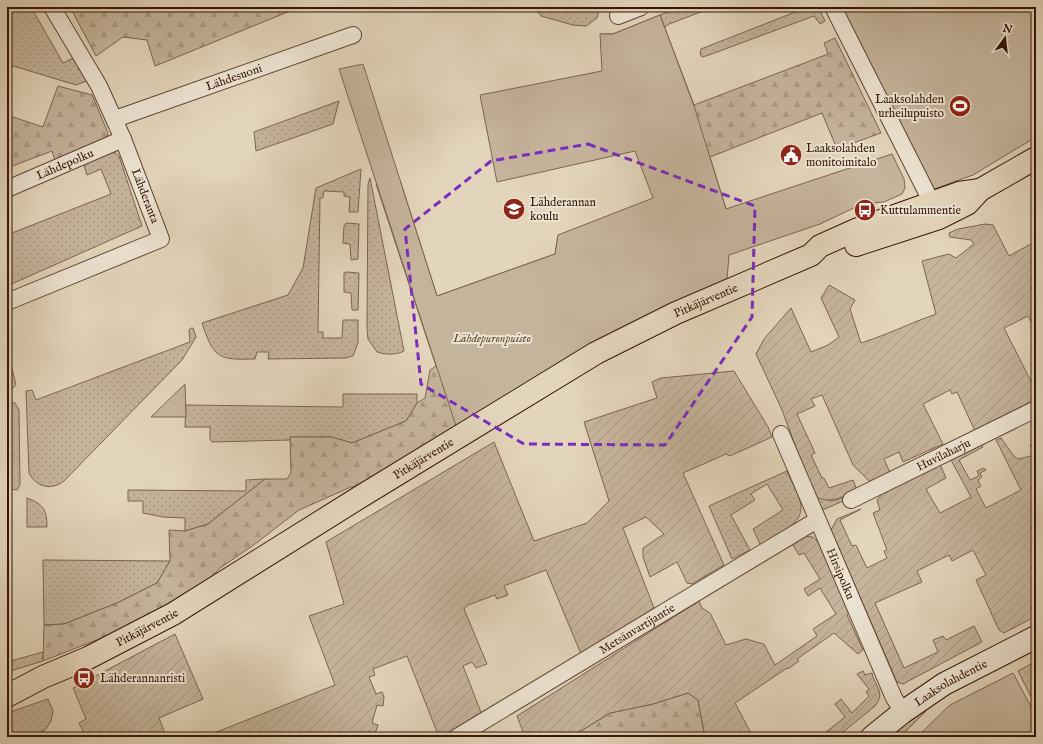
<svg xmlns="http://www.w3.org/2000/svg" width="1043" height="744" viewBox="0 0 1043 744" font-family="'IM FELL English',serif">
<style>
.grass{fill:url(#grass-dots);stroke:#7d6451}
.forest{fill:url(#forest-firs);stroke:#7d6451}
.park{fill:#c5b49c;stroke:#7d6451}
.garden{fill:url(#garden-furrows);stroke:#7d6451}
.lines{fill:none;stroke-linecap:round;stroke-linejoin:round}
.street-casing{stroke:#604533;stroke-width:18}
.secondary-casing{stroke:#351506;stroke-width:24}
.primary-casing{stroke:#351506;stroke-width:24}
.street{stroke:#ede4d3;stroke-width:16}
.secondary{stroke:#ede4d3;stroke-width:22}
.primary{stroke:#e3d5bb;stroke-width:22}
.marked{fill:none;stroke:#7b2cbf;stroke-width:3;stroke-dasharray:8 5;stroke-linejoin:round}
.labels{text-anchor:middle;dominant-baseline:central;stroke-width:4;stroke-linejoin:round;paint-order:stroke}
.street-label{font-size:12px;fill:#351506;stroke:#ede4d3}
.poi-label{font-size:12px;fill:#351506;stroke:#ede4d3;text-anchor:start}
.park-label{font-size:12px;font-style:italic;fill:#604533;stroke:#ede4d3}
</style>
<defs>
<pattern id="grass-dots" width="8" height="8" patternUnits="userSpaceOnUse"><rect width="8" height="8" fill="#c5b49c"/><path d="M2 2h.1M6 6h.1" fill="none" stroke="#aa9a85" stroke-width="1.8" stroke-linecap="round"/></pattern>
<pattern id="forest-firs" width="22" height="20" patternUnits="userSpaceOnUse"><rect width="22" height="20" fill="#c5b49c"/><path d="M5 1l3.5 6h-7zM16 11l3.5 6h-7z" fill="#aa9a85"/></pattern>
<pattern id="garden-furrows" width="10" height="10" patternUnits="userSpaceOnUse"><rect width="10" height="10" fill="#c5b49c"/><path d="M-1 1l2-2M0 10L10 0M9 11l2-2" fill="none" stroke="#aa9a85"/></pattern>
</defs>
<rect width="100%" height="100%" fill="#e3d5bb"/>
<filter id="stains"><feTurbulence type="fractalNoise" baseFrequency=".005" numOctaves="4"/><feColorMatrix values="0 0 0 0 .2 0 0 0 0 .09 0 0 0 0 .02 0 0 0 .5 -.17"/></filter>
<radialGradient id="worn" r=".72"><stop offset=".6" stop-color="#630" stop-opacity="0"/><stop offset="1" stop-color="#630" stop-opacity=".3"/></radialGradient>
<path class="grass" d="M 7,7 L 31,7 L 63,63 L 75,57 L 87,81 L 76,85 L 7,64 Z
M 535,7 L 600,7 L 597,18 L 586,26 L 573,25 L 541,16 Z
M 683,7 L 714,7 L 669,24 L 663,28 L 660,15 Z
M 808,7 L 818,7 L 825,21 L 820,24 L 814,16 L 709,55 L 702,57 L 700,54 L 701,49 Z
M 339,101 L 333,124 L 256,151 L 254,132 Z
M 110,148 L 119,156 L 142,226 L 7,286 L 7,235 L 111,194 L 101,169 L 87,175 L 82,159 Z
M 361,169 L 358,212 L 349,212 L 350,197 L 344,196 L 344,192 L 324,191 L 323,198 L 320,198 L 318,332 L 323,332 L 323,338 L 342,338 L 343,320 L 358,320 L 358,343 L 353,356 L 345,358 L 268,359 L 269,352 L 257,352 L 255,359 C 219,360 214,359 202,323 L 288,295 L 303,268 L 316,188 Z
M 370,178 L 404,351 C 396,355 386,355 377,352 L 368,339 L 367,328 L 368,184 Z
M 346,223 L 359,224 L 358,259 L 351,260 L 350,244 L 343,243 L 344,226 Z
M 346,272 L 359,273 L 358,310 L 352,310 L 351,293 L 344,292 L 344,273 Z
M 191,328 L 193,328 L 196,337 L 182,360 L 64,481 C 51,491 36,487 29,473 L 26,391 L 32,390 L 36,400 L 190,342 L 189,330 Z
M 7,349 L 16,385 L 7,393 Z
M 343,394 L 417,394 L 417,403 L 406,421 L 352,443 L 332,437 L 290,437 L 290,440 L 212,442 L 210,439 L 210,427 L 185,427 L 186,405 L 343,407 Z
M 7,403 L 15,403 L 19,410 L 20,485 L 17,490 L 7,489 Z
M 787,471 C 791,482 800,495 801,506 C 803,525 774,537 761,546 L 753,529 L 783,510 L 767,484 L 751,494 L 755,500 L 731,515 L 750,550 L 732,559 L 709,506 Z
M 265,479 L 208,524 L 185,531 L 185,518 L 163,517 L 143,513 L 143,501 L 128,501 L 128,490 L 246,491 L 246,480 Z
M 857,490 L 859,494 L 825,509 L 821,509 L 814,496 C 837,504 837,500 857,490 Z
M 27,498 C 44,504 47,511 47,527 L 27,527 Z
M 43,560 L 170,561 L 157,583 L 117,603 L 64,624 L 44,625 Z
M 43,652 L 43,661 L 7,672 L 7,662 Z
M 48,699 L 53,711 L 51,721 L 46,729 L 34,737 L 7,737 L 7,713 Z
M 923,706 L 926,711 L 900,737 L 883,737 Z"/>
<path class="forest" d="M 70,7 L 300,7 L 155,66 L 147,40 L 123,37 L 96,56 Z
M 660,15 L 694,105 L 828,54 L 824,43 L 835,38 L 881,133 L 837,149 L 822,113 L 710,157 L 726,209 L 743,250 L 600,34 L 613,34 Z
M 58,86 L 92,95 L 108,133 L 107,137 L 56,163 L 52,151 L 7,168 L 7,115 L 43,127 Z
M 400,180 L 437,296 L 555,254 L 558,235 L 727,279 L 618,331 L 456,425 L 451,431 L 359,487 L 351,487 L 299,510 L 255,544 L 220,568 L 208,581 L 166,607 L 122,630 L 43,661 L 44,625 L 64,624 L 117,603 L 157,583 L 170,561 L 169,530 L 185,531 L 208,524 L 265,479 L 287,479 L 291,473 L 290,437 L 332,437 L 352,443 L 406,421 L 417,403 L 425,398 L 430,370 L 436,366 L 376,184 Z
M 688,693 L 698,700 L 705,737 L 571,737 L 610,713 L 653,704 Z"/>
<path class="park" d="M 833,7 L 1036,7 L 1036,137 L 973,175 L 926,192 Z
M 660,15 L 694,106 L 726,209 L 892,154 L 904,179 L 905,188 L 902,194 L 884,202 L 862,204 L 820,224 L 729,255 L 727,279 L 618,331 L 456,426 L 339,69 L 363,64 L 437,296 L 555,254 L 558,235 L 653,198 L 635,151 L 497,182 L 480,95 L 602,71 L 600,34 L 613,34 Z
M 185,384 L 186,417 L 151,417 Z
M 1013,673 L 1036,716 L 1036,737 L 917,737 L 950,705 Z"/>
<path class="garden" d="M 985,224 L 993,225 L 1009,256 L 1036,241 L 1036,332 L 1028,316 L 1004,328 L 1036,391 L 1036,399 L 975,431 L 957,392 L 952,394 L 950,390 L 923,404 L 943,444 L 903,462 L 899,452 L 884,459 L 891,475 L 870,482 L 853,465 L 822,395 L 811,399 L 815,406 L 797,414 L 815,453 L 811,455 L 822,478 L 824,478 L 829,488 L 853,480 L 857,490 C 842,497 830,505 814,496 L 782,410 L 756,354 L 764,339 L 791,308 L 811,352 L 828,345 L 839,337 L 821,298 L 829,285 L 855,300 L 850,309 L 861,343 C 887,335 910,323 936,314 L 922,261 L 949,254 L 956,258 L 974,244 L 971,240 L 950,237 L 949,233 L 958,229 Z
M 734,371 L 768,427 L 772,437 L 730,456 L 726,454 L 683,473 L 724,565 L 692,584 L 687,583 L 677,562 L 650,577 L 643,557 L 643,548 L 664,534 L 646,517 L 623,528 L 654,608 L 581,654 L 546,570 L 504,586 L 508,595 L 497,599 L 495,595 L 468,605 L 464,609 L 487,664 L 476,668 L 472,662 L 463,666 L 482,715 L 444,737 L 439,737 L 407,656 L 373,669 L 375,675 L 369,677 L 376,694 L 382,692 L 384,697 L 383,706 L 377,705 L 372,723 L 378,725 L 376,731 L 370,736 L 366,732 L 360,737 L 204,737 L 335,685 L 309,616 L 344,604 L 326,542 L 494,442 L 534,541 L 587,523 L 609,501 L 584,422 L 657,398 L 652,382 L 661,378 Z
M 1001,438 L 1014,456 L 1018,459 L 1035,455 L 1030,445 L 1036,442 L 1036,616 L 1004,633 L 999,630 L 976,580 L 986,575 L 973,550 L 952,561 L 949,555 L 917,571 L 922,582 L 875,603 L 904,668 L 938,652 L 933,640 L 943,636 L 946,640 L 974,626 L 982,642 L 903,684 L 897,682 L 831,530 L 837,519 L 861,509 L 840,520 L 852,546 L 856,545 L 867,568 L 887,558 L 884,551 L 887,550 L 873,513 L 880,510 L 877,500 L 882,494 L 940,464 L 946,478 L 926,489 L 940,513 L 971,497 L 951,460 L 981,444 L 983,447 L 959,460 L 970,480 L 979,476 L 977,471 L 984,468 L 986,470 L 980,473 L 982,477 L 978,480 L 981,486 L 976,489 L 986,508 L 1021,490 L 996,440 Z
M 802,536 L 813,537 L 819,543 L 849,613 L 847,615 L 863,650 L 858,654 L 834,633 L 797,659 L 799,661 L 788,669 L 787,668 L 735,703 L 753,737 L 705,737 L 698,700 L 688,693 L 653,704 L 610,713 L 571,737 L 525,737 L 517,716 L 699,601 L 702,608 L 710,613 L 726,645 L 746,639 L 764,644 L 775,665 L 817,636 L 813,629 L 836,614 L 820,588 L 808,596 L 804,589 L 820,579 L 804,553 L 799,555 L 791,542 Z
M 175,634 L 203,699 L 159,718 L 166,736 L 163,737 L 134,737 L 130,732 L 125,733 L 125,737 L 86,737 L 79,723 L 86,719 L 73,688 Z
M 1031,664 L 1036,673 L 1036,695 L 1031,697 L 1018,671 Z
M 863,671 L 865,675 L 872,673 C 875,687 886,692 875,706 L 837,737 L 820,737 L 845,717 L 835,704 L 841,699 L 852,713 L 869,696 L 866,692 L 869,689 L 857,674 Z"/>
<g class="lines">
<g class="street-casing">
<g id="street">
<path d="M 833,7 L 937,213"/>
<path d="M 618,16 L 641,7"/>
<path id="s1" d="M 115,119 L 353,35"/>
<path id="s2" d="M 7,189 L 123,139"/>
<path d="M 7,302 L 161,239 L 123,139 L 99,86 L 52,7"/>
<path id="s3" d="M 781,434 L 894,698 L 903,712"/>
<path id="s4" d="M 851,500 L 1036,409"/>
<path id="s5" d="M 457,737 L 817,520"/>
</g>
</g>
<g class="secondary-casing">
<g id="secondary">
<path id="s6" d="M 872,737 L 903,712 L 944,684 L 1036,637"/>
</g>
</g>
<g class="primary-casing">
<g id="primary">
<path d="M 856,245 L 939,218 L 967,204 L 980,190 L 1036,158"/>
<path id="s7" d="M 7,696 L 43,677 L 88,658 L 173,614 L 360,497 L 596,353 L 676,313 L 811,255 L 820,246 L 858,229 L 959,193 L 980,190"/>
</g>
</g>
<use href="#street" class="street"/>
<use href="#secondary" class="secondary"/>
<use href="#primary" class="primary"/>
</g>
<path class="marked" d="M 588,144 L 755,206 L 752,317 L 665,445 L 524,444 L 421,384 L 405,229 L 491,161 Z"/>
<defs>
<g id="stadium-disc" transform="scale(1.15)"><circle r="9.5" fill="#8f2418" stroke="#ede4d3"/><path d="M0-5a6.5 5 0 1 0 0 10a6.5 5 0 1 0 0-10ZM-3.5-1.8h7v3.6h-7Z" fill="#fff"/></g>
<g id="civic-disc" transform="scale(1.15)"><circle r="9.5" fill="#8f2418" stroke="#ede4d3"/><path d="M-.6-6.5H3V-4.5H.6V-3L4-1V1h2V6H-6V1h2V-1L-.6-3ZM-1.2 2.5V6h2.4V2.5Z" fill="#fff"/></g>
<g id="school-disc" transform="scale(1.15)"><circle r="9.5" fill="#8f2418" stroke="#ede4d3"/><path d="M0-5L7-2L0 1L-7-2ZM-4 1L0 2.5L4 1V4Q0 6-4 4Z" fill="#fff"/></g>
<g id="bus-disc" transform="scale(1.15)"><circle r="9.5" fill="#8f2418" stroke="#ede4d3"/><path d="M-5-6H5V4H4V6H2V4H-2V6H-4V4H-5ZM-3.5-4V0h7V-4ZM-3.5 1.2v1.5H-2V1.2ZM2 1.2v1.5H3.5V1.2Z" fill="#fff"/></g>
</defs>
<g fill-rule="evenodd">
<use href="#stadium-disc" x="960" y="106"/>
<use href="#civic-disc" x="791" y="155"/>
<use href="#school-disc" x="514" y="209"/>
<use href="#bus-disc" x="865" y="210"/>
<use href="#bus-disc" x="84" y="678"/>
</g>
<g class="labels">
<g class="street-label">
<text stroke="none"><textPath href="#s1" startOffset="126">Lähdesuoni</textPath></text>
<text stroke="none"><textPath href="#s2" startOffset="63">Lähdepolku</textPath></text>
<text transform="translate(145 196) rotate(69)">Lähderanta</text>
<text stroke="none"><textPath href="#s7" startOffset="804">Pitkäjärventie</textPath></text>
<text stroke="none"><textPath href="#s4" startOffset="103">Huvilaharju</textPath></text>
<text stroke="none"><textPath href="#s7" startOffset="480">Pitkäjärventie</textPath></text>
<text stroke="none"><textPath href="#s3" startOffset="152">Hirsipolku</textPath></text>
<text stroke="none"><textPath href="#s7" startOffset="156">Pitkäjärventie</textPath></text>
<text stroke="none"><textPath href="#s5" startOffset="210">Metsänvartijantie</textPath></text>
<text stroke="none"><textPath href="#s6" startOffset="96">Laaksolahdentie</textPath></text>
</g>
<g class="poi-label">
<text x="944" y="99" text-anchor="end">Laaksolahden<tspan x="944" dy="14">urheilupuisto</tspan></text>
<text x="806" y="148">Laaksolahden<tspan x="806" dy="14">monitoimitalo</tspan></text>
<text x="530" y="202">Lähderannan<tspan x="530" dy="14">koulu</tspan></text>
<text x="880" y="210">Kuttulammentie</text>
<text x="100" y="678">Lähderannanristi</text>
</g>
<g class="park-label">
<text x="492" y="338">Lähdepuronpuisto</text>
</g>
</g>
<rect width="1043" height="744" fill="none" stroke="#e3d5bb" stroke-width="24"/>
<rect x="8" y="8" width="1027" height="728" fill="none" stroke="#351506" stroke-width="2"/>
<rect x="12" y="12" width="1019" height="720" fill="none" stroke="#351506"/>
<g transform="translate(1005 38) rotate(15)" stroke="#ede4d3" stroke-width="3" paint-order="stroke">
<path d="M0-3L7 15L0 10L-7 15Z" fill="#351506"/>
<text y="-6" font-size="11" font-weight="bold" text-anchor="middle" fill="#351506">N</text>
</g>
<rect width="100%" height="100%" filter="url(#stains)"/>
<rect width="100%" height="100%" fill="url(#worn)"/>
</svg>
